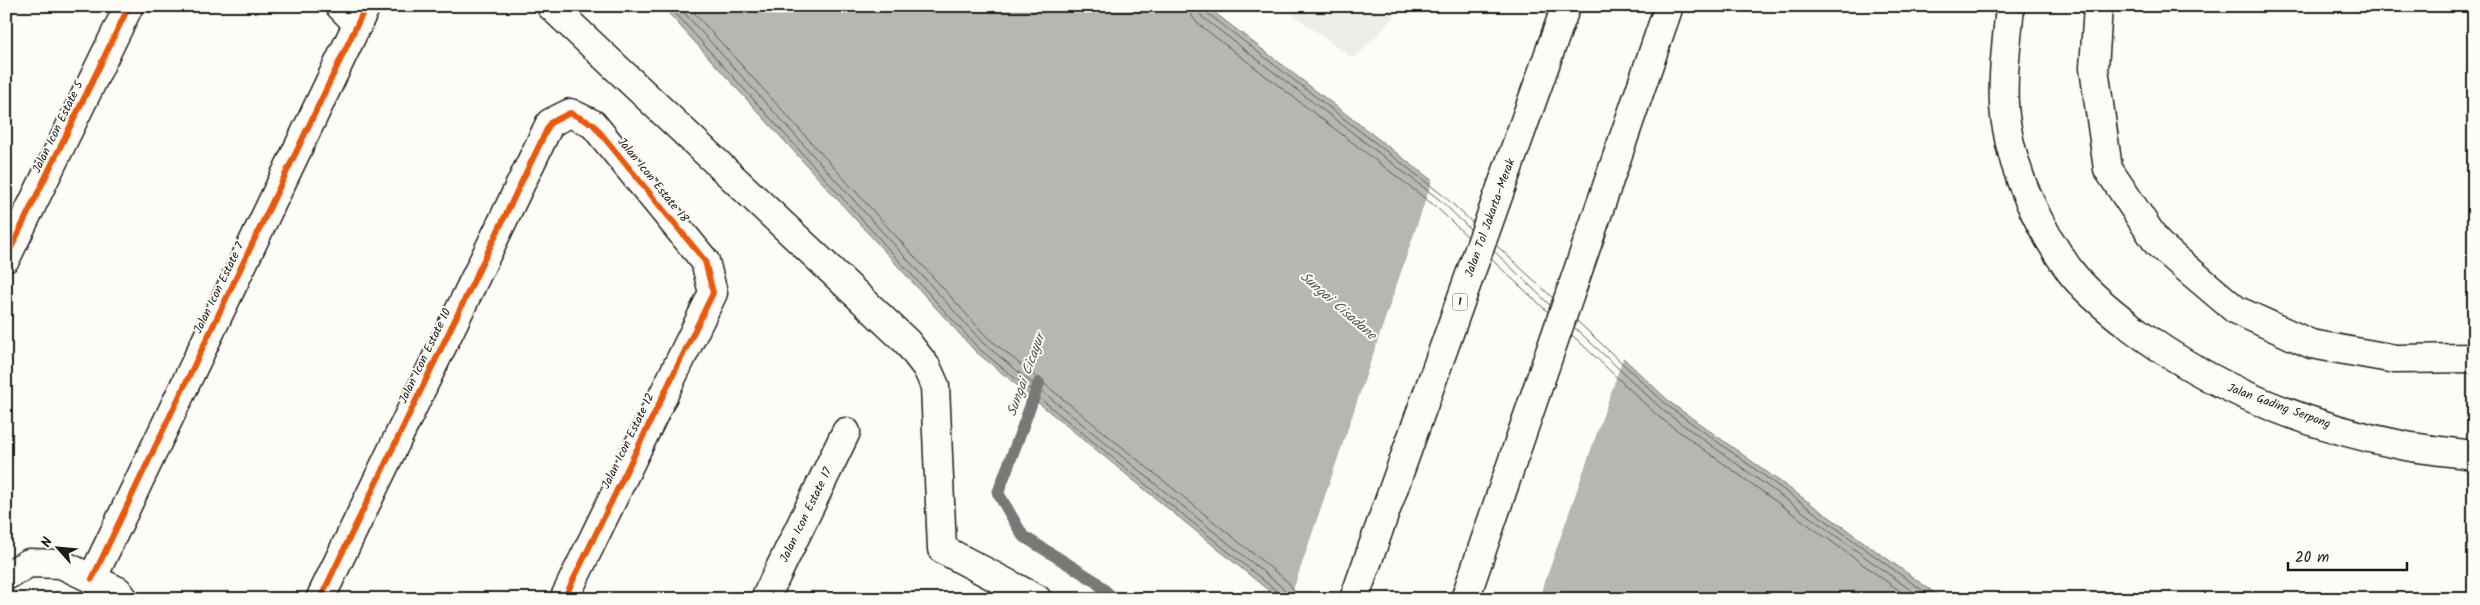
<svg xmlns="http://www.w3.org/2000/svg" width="2480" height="605" viewBox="0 0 2480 605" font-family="Kalam,sans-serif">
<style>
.built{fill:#eeede9}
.water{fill:#b7b6b2;stroke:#797876}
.pier{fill:#fdfcf7}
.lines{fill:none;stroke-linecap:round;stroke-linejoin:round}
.shore{stroke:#5a5a58;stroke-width:1}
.stream{stroke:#797876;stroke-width:12}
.minor-casing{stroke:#1c1c1c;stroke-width:31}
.major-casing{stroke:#1c1c1c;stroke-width:31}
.highway-casing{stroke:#1c1c1c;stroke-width:31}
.minor{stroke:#fdfcf7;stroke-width:28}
.major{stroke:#fdfcf7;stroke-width:28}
.highway{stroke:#fdfcf7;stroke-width:28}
.cycleway-casing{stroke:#fdfcf7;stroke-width:9}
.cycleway{stroke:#e8590c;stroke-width:6}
.labels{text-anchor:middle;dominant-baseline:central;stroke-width:4;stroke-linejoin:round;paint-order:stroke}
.shield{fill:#fdfcf7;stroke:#605f5e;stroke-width:1}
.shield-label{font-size:11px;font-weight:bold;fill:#1c1c1c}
.street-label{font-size:12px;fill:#1c1c1c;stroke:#fdfcf7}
.water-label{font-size:14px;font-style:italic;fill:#5a5a58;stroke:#fdfcf7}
</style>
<rect width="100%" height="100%" fill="#fdfcf7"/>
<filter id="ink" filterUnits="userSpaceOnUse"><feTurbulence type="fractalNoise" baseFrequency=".02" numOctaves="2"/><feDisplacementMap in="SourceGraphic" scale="10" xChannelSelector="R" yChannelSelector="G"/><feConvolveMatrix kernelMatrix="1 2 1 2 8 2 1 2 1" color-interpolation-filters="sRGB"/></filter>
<g filter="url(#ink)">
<path class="built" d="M 1281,6 L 1397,6 L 1394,17 L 1354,59 Z"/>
<path class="water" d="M 662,6 L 1206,6 L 1447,192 L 1671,403 L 1943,599 L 1279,599 L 975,351 Z"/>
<path class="pier" d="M 1433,178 L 1449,190 L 1624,355 L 1539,599 L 1290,599 Z"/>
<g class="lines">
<path class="shore" d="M 669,6 L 978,348 L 1279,593 L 1281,599
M 678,6 L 983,343 L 1283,588 L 1288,599
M 688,6 L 988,338 L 1288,582 L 1293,589 L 1295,599
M 1190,6 L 1191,15 L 1197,23 L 1435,206 L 1468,237
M 1197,6 L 1202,17 L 1440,200 L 1470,229
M 1204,6 L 1206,12 L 1444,196 L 1473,223
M 1496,245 L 1553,298
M 1494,251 L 1550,305
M 1491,259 L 1548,312
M 1577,321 L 1668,406 L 1934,599
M 1574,327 L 1664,411 L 1923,599
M 1572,335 L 1659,417 L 1911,599"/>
<path class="stream" d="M 1039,383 L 998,493 L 1023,536 L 1095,581 L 1114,599"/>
<g class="minor-casing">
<path id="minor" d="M 340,6 L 358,24
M 551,6 L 907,342 L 927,368 L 935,386 L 942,549 L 1037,599
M 6,258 L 129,6
M 6,576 L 29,563 L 61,564 L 118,591 L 124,599
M 92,579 L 366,6
M 320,599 L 550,123 L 570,113 L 593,124 L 705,261 L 713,293 L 564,599
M 765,599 L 846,432"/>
</g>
<g class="major-casing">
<path id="major" d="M 2010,6 C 2007,42 2000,88 2006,123 C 2014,176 2039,228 2070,271 C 2086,292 2110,311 2131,327 C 2211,388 2308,427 2406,446 C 2428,450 2451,452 2474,455
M 2098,6 L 2094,68 L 2108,169 L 2158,244 L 2236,310 L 2311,344 L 2395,359 L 2474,358"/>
</g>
<g class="highway-casing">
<path id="highway" d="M 1354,599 L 1566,6
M 1465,599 L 1669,6"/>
</g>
<use href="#minor" class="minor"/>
<use href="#major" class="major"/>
<use href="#highway" class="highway"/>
<g class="cycleway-casing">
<path id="cycleway" d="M 6,258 L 129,6
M 92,579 L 366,6
M 320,599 L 550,123 L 570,113 L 593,124 L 705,261 L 713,293 L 564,599"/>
</g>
<use href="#cycleway" class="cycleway"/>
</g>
</g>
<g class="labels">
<rect class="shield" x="1452.5" y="293.5" width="15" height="17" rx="4"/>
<g class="shield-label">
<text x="1460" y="302">1</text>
</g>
<g class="street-label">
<text transform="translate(58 127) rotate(-64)">Jalan Icon Estate 5</text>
<text transform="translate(653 180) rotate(51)">Jalan Icon Estate 18</text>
<text transform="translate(1490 218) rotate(-70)">Jalan Tol Jakarta–Merak</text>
<text transform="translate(219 288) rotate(-64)">Jalan Icon Estate 7</text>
<text transform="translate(425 356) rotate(-64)">Jalan Icon Estate 10</text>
<text transform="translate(2279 406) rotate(20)">Jalan Gading Serpong</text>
<text transform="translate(628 441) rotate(-64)">Jalan Icon Estate 12</text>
<text transform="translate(806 515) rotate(-64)">Jalan Icon Estate 17</text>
</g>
<g class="water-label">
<text transform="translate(1338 306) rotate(41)">Sungai Cisadane</text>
<text transform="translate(1026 375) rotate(-70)">Sungai Cicayur</text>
</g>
</g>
<rect width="2480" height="605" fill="none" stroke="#fdfcf7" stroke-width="25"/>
<rect x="12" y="12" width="2455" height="580" fill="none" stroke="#1c1c1c" stroke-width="2" filter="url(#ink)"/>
<g transform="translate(58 548) rotate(297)" stroke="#fdfcf7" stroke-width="4" paint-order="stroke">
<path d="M0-4L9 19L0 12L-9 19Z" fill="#1c1c1c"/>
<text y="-8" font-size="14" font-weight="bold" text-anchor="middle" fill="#1c1c1c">N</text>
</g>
<path d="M2288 562v8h119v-8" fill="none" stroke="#1c1c1c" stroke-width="2.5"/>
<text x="2295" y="562" font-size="15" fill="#1c1c1c" stroke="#fdfcf7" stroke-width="4" paint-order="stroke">20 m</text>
</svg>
